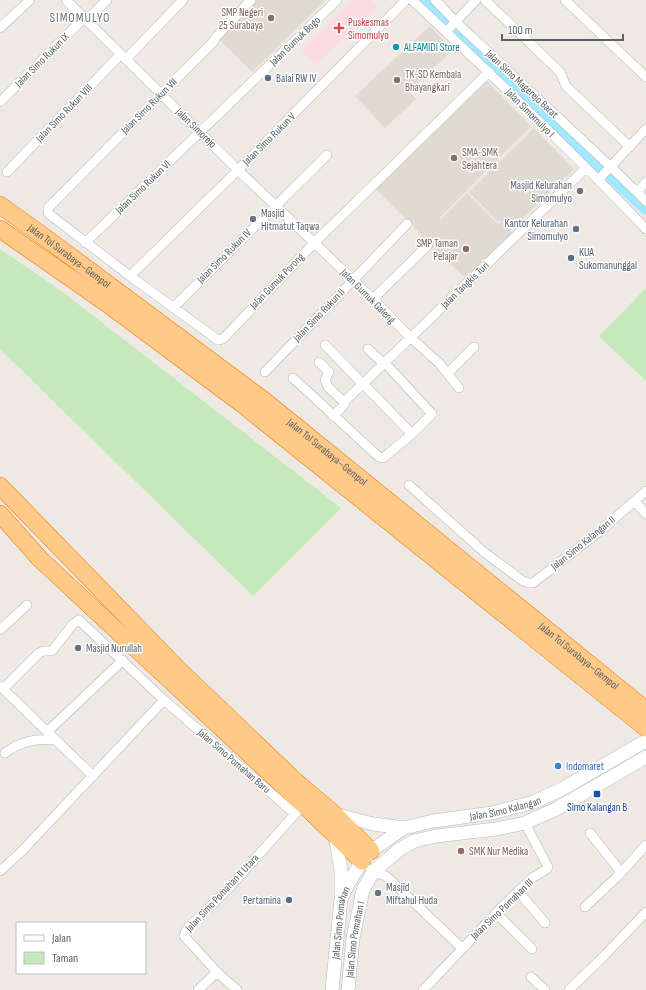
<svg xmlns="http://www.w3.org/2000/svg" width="646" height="990" viewBox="0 0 646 990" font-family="'Sofia Sans Condensed',sans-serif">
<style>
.education{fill:#e1dad2}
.medical{fill:#fddce0}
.green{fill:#c5e8bc}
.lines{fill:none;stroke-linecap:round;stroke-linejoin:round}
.river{stroke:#a1e9ff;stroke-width:15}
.minor-casing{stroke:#b3b7ba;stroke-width:10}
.secondary-casing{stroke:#b3b9be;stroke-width:14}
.motorway-casing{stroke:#f07400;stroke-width:18}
.minor{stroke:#fff;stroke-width:9}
.secondary{stroke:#fff;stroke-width:13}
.motorway{stroke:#ffc988;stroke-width:17}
.education-dot{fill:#8d6e63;stroke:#fff;stroke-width:1.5}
.health-dot{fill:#e0444e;stroke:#fff;stroke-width:1.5}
.culture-dot{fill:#0f9aa8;stroke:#fff;stroke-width:1.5}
.service-dot{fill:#5c6f8a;stroke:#fff;stroke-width:1.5}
.worship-dot{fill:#6b7280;stroke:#fff;stroke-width:1.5}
.shop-dot{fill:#3f7fe0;stroke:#fff;stroke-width:1.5}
.transit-dot{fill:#1a4fb4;stroke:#fff;stroke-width:1.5}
.labels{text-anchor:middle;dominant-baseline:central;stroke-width:3;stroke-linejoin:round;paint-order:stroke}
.education-label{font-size:11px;fill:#785e54;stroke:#fff;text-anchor:start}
.health-label{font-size:11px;fill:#be3a42;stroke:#fff;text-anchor:start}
.street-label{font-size:11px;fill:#5a6064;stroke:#fff}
.culture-label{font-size:11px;fill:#0d838f;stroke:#fff;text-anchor:start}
.service-label{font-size:11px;fill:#4e5e75;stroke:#fff;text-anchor:start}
.worship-label{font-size:11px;fill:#5b616d;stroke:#fff;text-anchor:start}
.shop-label{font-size:11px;fill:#366cbe;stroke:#fff;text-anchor:start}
.transit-label{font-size:11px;fill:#164399;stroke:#fff}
.quarter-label{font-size:13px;letter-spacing:1px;fill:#6b7376;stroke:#fff}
</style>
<rect width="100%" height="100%" fill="#eee9e2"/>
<path class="education" d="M 253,0 L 326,0 L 252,72 L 217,37 Z
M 430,26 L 453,50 L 409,91 L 416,99 L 385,128 L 355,96 Z
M 486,80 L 531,126 L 439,218 L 441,220 L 467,193 L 498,224 L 501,222 L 510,230 L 500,220 L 498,222 L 469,192 L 534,128 L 574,169 L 510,231 L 514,234 L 467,280 L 421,236 L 422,235 L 376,189 Z"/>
<path class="medical" d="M 354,0 L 371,0 L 378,7 L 315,65 L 301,50 Z"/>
<path class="green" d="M 0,249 L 60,290 L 341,508 L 253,596 L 0,349 Z
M 646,288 L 646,381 L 599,336 Z"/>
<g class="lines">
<path class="river" d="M 426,0 L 540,111 L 646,207"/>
<g class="minor-casing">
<path id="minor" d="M 66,0 L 238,170 L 373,299 L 411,338 L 439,363 L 459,388
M 251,0 L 216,37 L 214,41 L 48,208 L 48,212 L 49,214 L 130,276 L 218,340 L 220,340 L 224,338 L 314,243 L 489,72
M 412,0 C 492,75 571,150 646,229
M 435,0 L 456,22 L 611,167 L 646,201
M 485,0 L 560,72 L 566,86 L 630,147
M 565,0 L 646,77
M 86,20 L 107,0
M 0,28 L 30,0
M 446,32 L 476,0
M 126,59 L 183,0
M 0,102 L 84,18
M 7,172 L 121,54
M 598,180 L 646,129
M 637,192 L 646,182
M 85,243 L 337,0
M 130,276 L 238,170 L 406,0
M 373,299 L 428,245
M 173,308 L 327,155
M 325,345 L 412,434
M 368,349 L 384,364
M 319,362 L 329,372 L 325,380 L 328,387 L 344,402
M 265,372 L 407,224
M 448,373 L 474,347
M 293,378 L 379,457 L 383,458 L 412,434 L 432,414 L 385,363
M 344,402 L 586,168
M 333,416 L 344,405 L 344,402
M 409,485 L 485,553 L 523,581 L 529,583 L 533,583 L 599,532 L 646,491
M 635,501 L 646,514
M 0,630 L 27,605
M 0,686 L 93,776
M 3,689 L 39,653 L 43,651 L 52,651 L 73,624 L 79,620 L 164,700 L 295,814 L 306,803
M 47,732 L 123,660
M 5,753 C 20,741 37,738 55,740
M 590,833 L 621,872
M 370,869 L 373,872 L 386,876 L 462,948
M 0,871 L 21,852 L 164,700
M 518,891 L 545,923
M 585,907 L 618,876 L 646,845
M 496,913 L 532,949
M 217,972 L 184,936 L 187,929 L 229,888 L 295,814
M 531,977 L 545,990
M 198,990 L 217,972 L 237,990
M 423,990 L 502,907 L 532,878 L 547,869 L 548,867 L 525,823
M 569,990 L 603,957 L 646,912"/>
</g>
<g class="secondary-casing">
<g id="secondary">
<path d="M 334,814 L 373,824 L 404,828"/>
<path d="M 335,834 L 341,871 L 341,894"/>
<path id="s1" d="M 332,990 L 341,899 L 349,882 L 362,861 L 371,851 L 404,828 L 433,821 L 492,813 L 534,802 L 562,789 L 646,741"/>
<path id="s2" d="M 348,990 L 353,938 L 363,890 L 373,872 L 400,849 L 414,841 L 436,836 L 496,829 L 525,823 L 556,809 L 646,757"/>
</g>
</g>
<g class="motorway-casing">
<g id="motorway">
<path id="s3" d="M 0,205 L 54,244 L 266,402 L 646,710"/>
<path d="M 0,229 L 105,302 L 242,404 L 646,728"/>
<path d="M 0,486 L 179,670 L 293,779 L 334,814 L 371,851"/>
<path d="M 0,514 L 40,559 L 304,805 L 362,861"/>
</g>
</g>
<use href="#minor" class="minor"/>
<use href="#secondary" class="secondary"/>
<use href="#motorway" class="motorway"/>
</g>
<g class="education-dot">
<circle cx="271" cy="18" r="4"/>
<circle cx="397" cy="80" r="4"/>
<circle cx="454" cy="158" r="4"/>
<circle cx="466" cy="249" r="4"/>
<circle cx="461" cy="851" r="4"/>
</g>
<path class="health-dot" d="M337 22h4v4h4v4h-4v4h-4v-4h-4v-4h4z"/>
<circle class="culture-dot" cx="396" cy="47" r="4"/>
<g class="service-dot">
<circle cx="268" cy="78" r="4"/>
<circle cx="576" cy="229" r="4"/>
<circle cx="571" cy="258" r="4"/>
<circle cx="289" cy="900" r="4"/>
</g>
<g class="worship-dot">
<circle cx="580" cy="191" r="4"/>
<circle cx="253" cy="219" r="4"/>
<circle cx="78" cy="648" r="4"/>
<circle cx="378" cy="893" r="4"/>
</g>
<circle class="shop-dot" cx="558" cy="766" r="4"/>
<rect class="transit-dot" x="593" y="790" width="8" height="8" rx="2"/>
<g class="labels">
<g class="education-label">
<text x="263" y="12" text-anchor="end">SMP Negeri<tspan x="263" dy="13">25 Surabaya</tspan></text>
<text x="405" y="74">TK-SD Kembala<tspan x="405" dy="13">Bhayangkari</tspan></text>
<text x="462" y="152">SMA-SMK<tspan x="462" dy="13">Sejahtera</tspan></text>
<text x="458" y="243" text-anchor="end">SMP Taman<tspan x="458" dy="13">Pelajar</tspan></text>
<text x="469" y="851">SMK Nur Medika</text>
</g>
<g class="health-label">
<text x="348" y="22">Puskesmas<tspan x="348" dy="13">Simomulyo</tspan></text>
</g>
<g class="street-label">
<text transform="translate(295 41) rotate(-44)">Jalan Gumuk Bogo</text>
<text transform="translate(42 60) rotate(-45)">Jalan Simo Rukun IX</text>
<text transform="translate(522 84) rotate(43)">Jalan Simo Magerejo Barat</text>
<text transform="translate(149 106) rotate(-45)">Jalan Simo Rukun VII</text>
<text transform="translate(64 113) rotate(-46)">Jalan Simo Rukun VIII</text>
<text transform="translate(530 113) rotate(45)">Jalan Simomulyo I</text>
<text transform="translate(196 128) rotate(44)">Jalan Simorejo</text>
<text transform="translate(269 139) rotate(-45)">Jalan Simo Rukun V</text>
<text transform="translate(143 187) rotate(-44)">Jalan Simo Rukun VI</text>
<text stroke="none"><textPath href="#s3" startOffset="86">Jalan Tol Surabaya–Gempol</textPath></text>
<text transform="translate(224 256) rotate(-45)">Jalan Simo Rukun IV</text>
<text transform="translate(277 281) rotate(-46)">Jalan Gumuk Porong</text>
<text transform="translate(465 285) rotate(-44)">Jalan Tangkis Turi</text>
<text transform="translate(368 296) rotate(45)">Jalan Gumuk Galeng</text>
<text transform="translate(319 315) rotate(-46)">Jalan Simo Rukun II</text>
<text stroke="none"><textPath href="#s3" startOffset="410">Jalan Tol Surabaya–Gempol</textPath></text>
<text transform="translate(583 543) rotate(-39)">Jalan Simo Kalangan II</text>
<text stroke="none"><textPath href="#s3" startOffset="734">Jalan Tol Surabaya–Gempol</textPath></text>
<text transform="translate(234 761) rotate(41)">Jalan Simo Pomahan Baru</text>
<text stroke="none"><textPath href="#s1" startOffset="292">Jalan Simo Kalangan</textPath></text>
<text transform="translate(222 893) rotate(-47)">Jalan Simo Pomahan II Utara</text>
<text transform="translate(502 909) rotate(-44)">Jalan Simo Pomahan III</text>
<text stroke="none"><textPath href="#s1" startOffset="68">Jalan Simo Pomahan</textPath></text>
<text stroke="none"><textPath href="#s2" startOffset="51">Jalan Simo Pomahan I</textPath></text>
</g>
<g class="culture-label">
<text x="404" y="47">ALFAMIDI Store</text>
</g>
<g class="service-label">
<text x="276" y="78">Balai RW IV</text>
<text x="568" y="223" text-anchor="end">Kantor Kelurahan<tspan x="568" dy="13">Simomulyo</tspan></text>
<text x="579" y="252">KUA<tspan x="579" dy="13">Sukomanunggal</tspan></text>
<text x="281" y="900" text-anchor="end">Pertamina</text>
</g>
<g class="worship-label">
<text x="572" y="185" text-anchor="end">Masjid Kelurahan<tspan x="572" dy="13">Simomulyo</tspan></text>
<text x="261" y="213">Masjid<tspan x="261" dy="13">Hitmatut Taqwa</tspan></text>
<text x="86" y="648">Masjid Nurullah</text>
<text x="386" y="887">Masjid<tspan x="386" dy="13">Miftahul Huda</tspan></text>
</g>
<g class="shop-label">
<text x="566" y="766">Indomaret</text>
</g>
<g class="transit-label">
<text x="597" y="807">Simo Kalangan B</text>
</g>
<g class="quarter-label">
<text x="80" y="18">SIMOMULYO</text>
</g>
</g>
<rect x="16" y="922" width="130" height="52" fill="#ffffff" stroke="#bdbfc1"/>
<rect x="24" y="935" width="20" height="6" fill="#ffffff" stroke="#bdbfc1"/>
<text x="52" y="942" font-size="12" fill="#5a6064">Jalan</text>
<rect x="24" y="952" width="20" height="12" fill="#c5e8bc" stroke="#bdbfc1"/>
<text x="52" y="962" font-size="12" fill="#5a6064">Taman</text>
<path d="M502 34v6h121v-6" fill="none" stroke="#5a6064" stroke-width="2"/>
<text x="508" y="34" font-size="12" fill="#5a6064" stroke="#ffffff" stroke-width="3" paint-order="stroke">100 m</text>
</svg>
